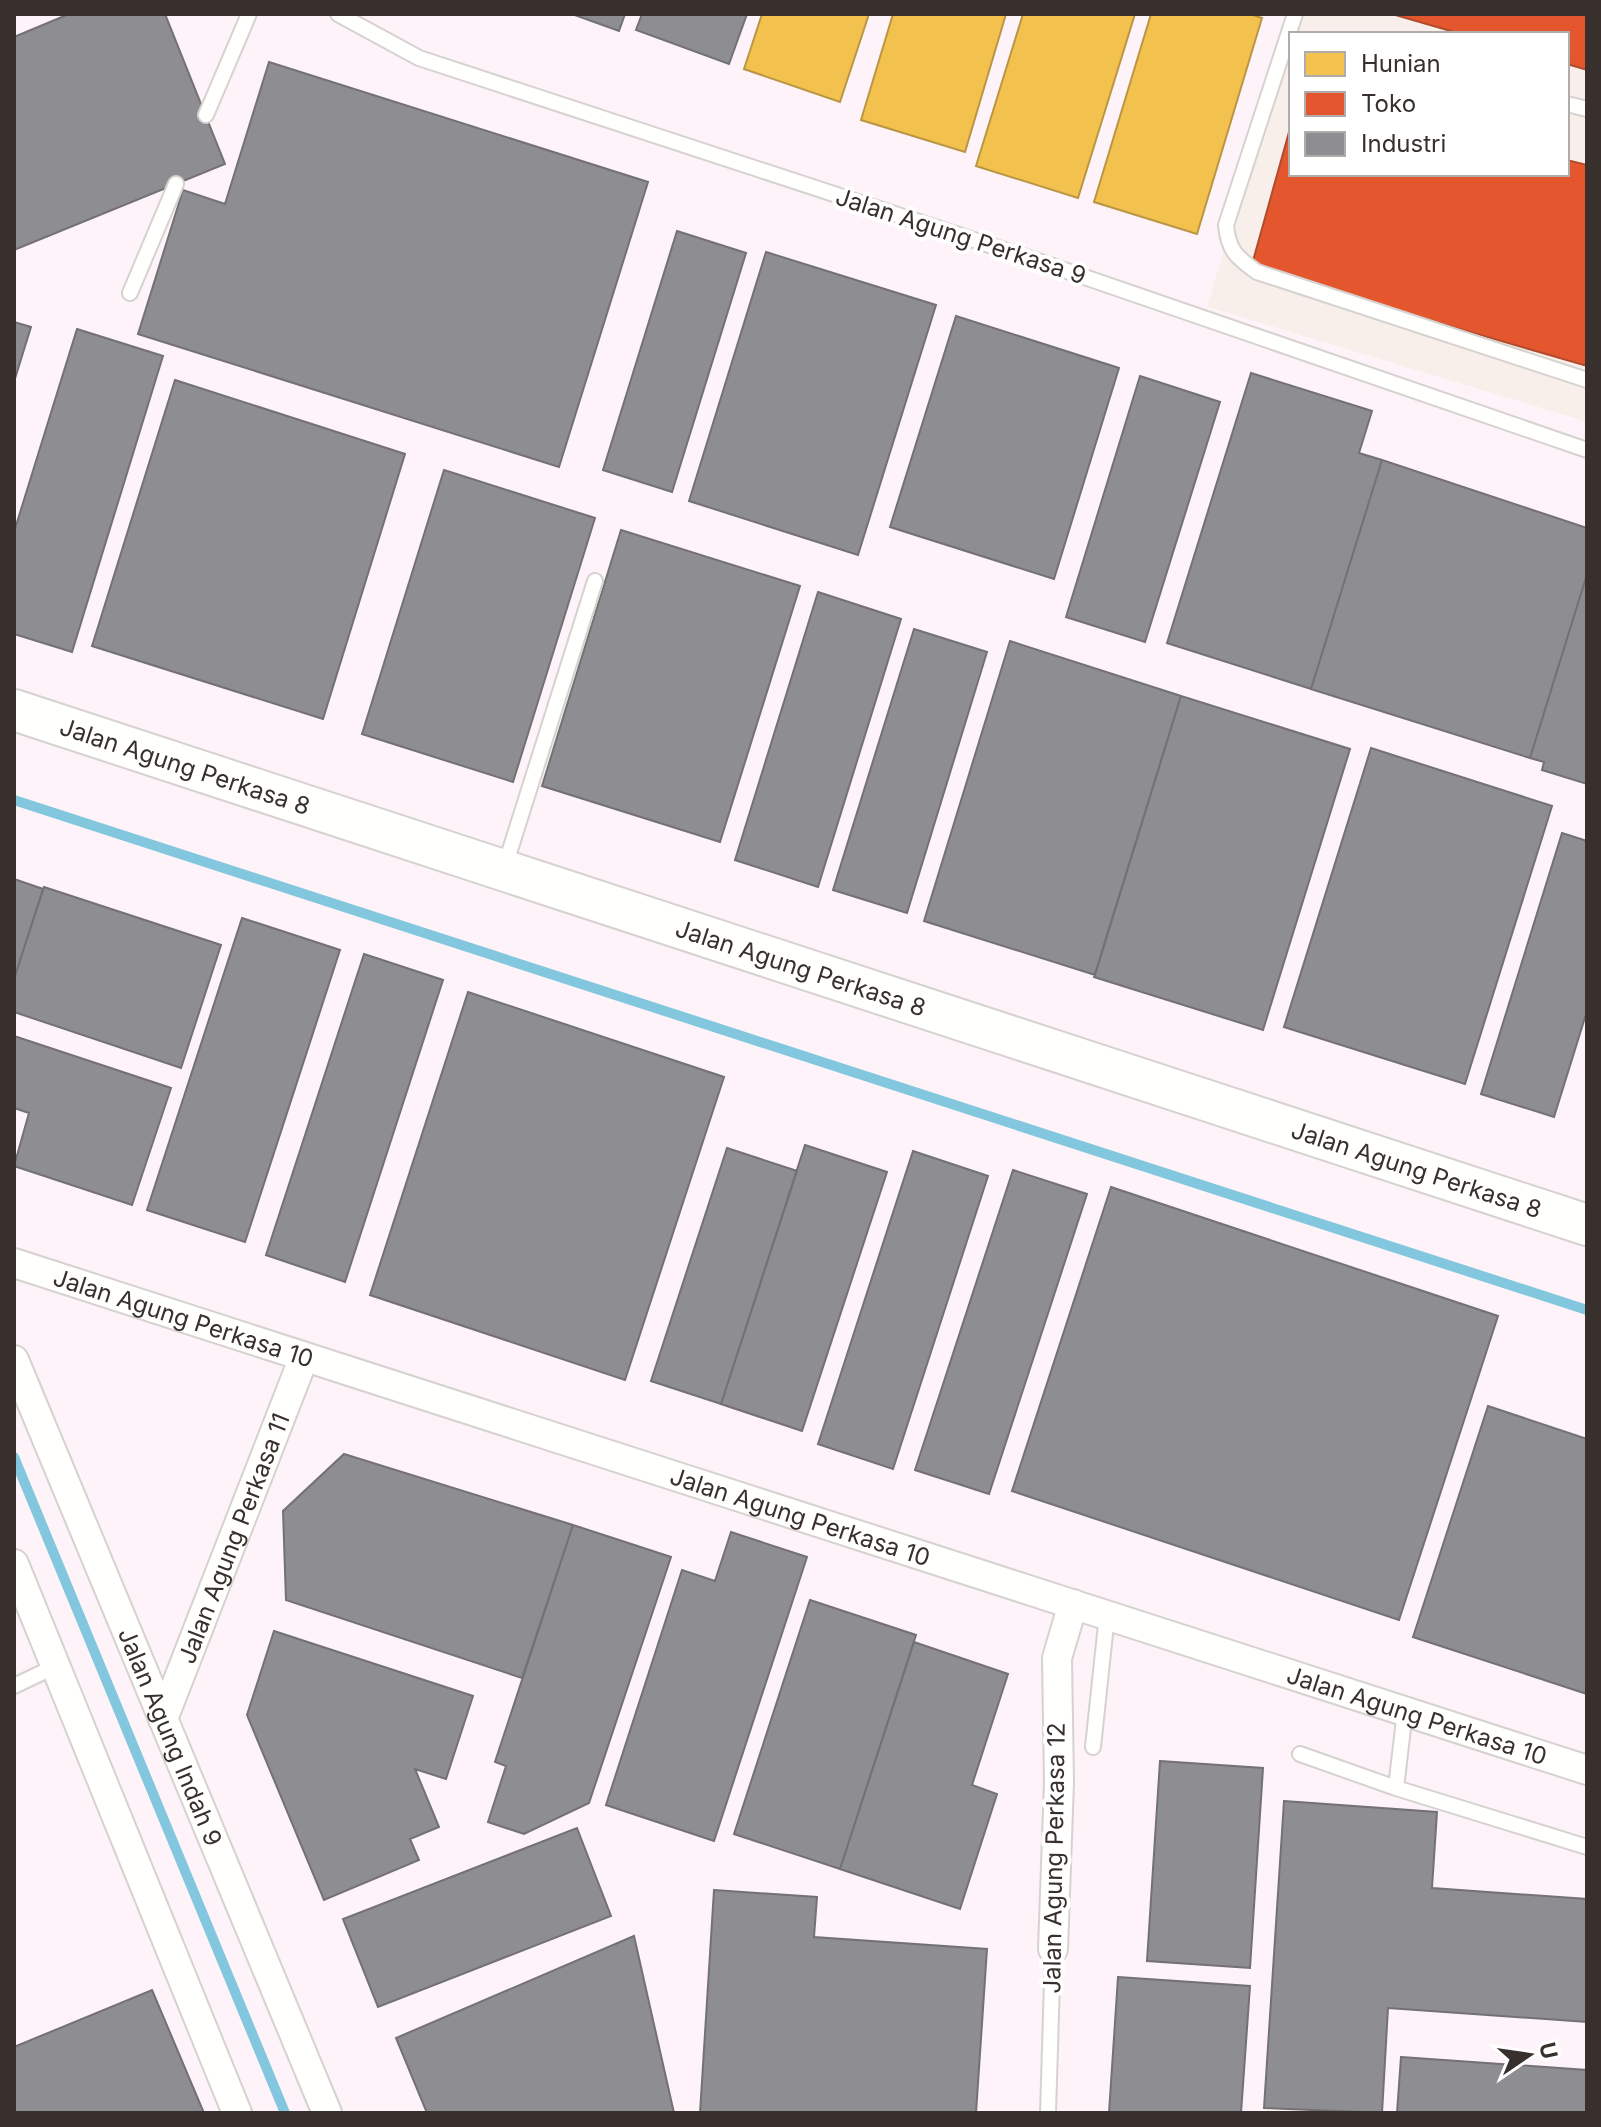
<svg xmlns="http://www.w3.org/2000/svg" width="1601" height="2127" viewBox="0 0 1601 2127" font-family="Inter,sans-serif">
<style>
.built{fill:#f9efea;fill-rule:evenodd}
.industrial{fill:#fdf3f9}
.homes{fill:#f2c14e;stroke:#ba9644;stroke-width:2}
.shops{fill:#e4572e;stroke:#b04b2d;stroke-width:2}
.industry{fill:#8d8d92;stroke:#747173;stroke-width:2}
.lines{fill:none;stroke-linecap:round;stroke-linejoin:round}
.stream{stroke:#82c7dd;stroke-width:10}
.lane-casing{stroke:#d6d2cf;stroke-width:18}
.street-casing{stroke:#d6d2cf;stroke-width:32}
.secondary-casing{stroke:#d6d2cf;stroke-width:44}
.lane{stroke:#fffffe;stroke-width:14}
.street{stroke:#fffffe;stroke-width:28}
.secondary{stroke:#fffffe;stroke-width:40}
.labels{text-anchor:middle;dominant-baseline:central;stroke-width:8;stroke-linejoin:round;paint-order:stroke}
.street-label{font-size:24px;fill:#38302c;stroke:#fff}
</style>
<rect width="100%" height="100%" fill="#fefcfa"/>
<path class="built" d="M 1291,14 L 1587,14 L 1587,422 L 1207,307 ZM 1291,34 L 1567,34 L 1567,174 L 1291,174 Z"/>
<path class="industrial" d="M 14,14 L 1291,14 L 1207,307 L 1587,422 L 1587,2113 L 14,2113 Z"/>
<path class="homes" d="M 762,14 L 869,14 L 840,102 L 744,69 Z
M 893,14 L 1006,14 L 965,152 L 861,120 Z
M 1023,14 L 1135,14 L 1078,198 L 976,166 Z
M 1151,14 L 1250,14 L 1262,18 L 1197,234 L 1094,202 Z"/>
<path class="shops" d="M 1392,14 L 1587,14 L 1587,70 L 1567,64 L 1567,34 L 1461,34 Z
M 1291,125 L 1291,174 L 1567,174 L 1567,160 L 1587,165 L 1587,366 L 1251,268 Z"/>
<path class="industry" d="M 69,14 L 165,14 L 225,164 L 14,250 L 14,37 Z
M 572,14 L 625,14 L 619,31 Z
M 642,14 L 747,14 L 729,64 L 636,30 Z
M 269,62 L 648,182 L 559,467 L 138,334 L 183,190 L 225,204 Z
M 677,231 L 746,253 L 672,492 L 603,470 Z
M 766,252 L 936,305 L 858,555 L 689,501 Z
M 956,316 L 1119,368 L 1054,579 L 890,527 Z
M 14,322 L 31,327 L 14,382 Z
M 77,329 L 163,356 L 72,652 L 14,634 L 14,532 Z
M 1251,373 L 1372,411 L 1359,453 L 1382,460 L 1311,689 L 1167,643 Z
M 1140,376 L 1220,402 L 1145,642 L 1066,617 Z
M 175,380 L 405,454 L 323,719 L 92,646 Z
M 1382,460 L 1587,528 L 1587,574 L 1530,758 L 1311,689 Z
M 444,470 L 595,518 L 513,782 L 362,734 Z
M 621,530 L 800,586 L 720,842 L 542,786 Z
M 1587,574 L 1587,784 L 1542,770 L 1544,762 L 1530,758 Z
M 818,592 L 901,619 L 818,887 L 735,860 Z
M 914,629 L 987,652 L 907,913 L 833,890 Z
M 1010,641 L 1181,696 L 1095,975 L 924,921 Z
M 1181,696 L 1350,749 L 1263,1030 L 1094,977 Z
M 1371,748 L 1552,806 L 1465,1084 L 1284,1027 Z
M 1562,833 L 1587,841 L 1587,1011 L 1554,1117 L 1481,1094 Z
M 14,879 L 43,889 L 14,979 Z
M 44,887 L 221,945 L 181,1068 L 14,1012 L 14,979 Z
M 242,918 L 340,950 L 245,1242 L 147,1210 Z
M 364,954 L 443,980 L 345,1282 L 266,1255 Z
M 468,992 L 724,1077 L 625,1380 L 370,1295 Z
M 14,1036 L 171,1088 L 132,1205 L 14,1166 L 29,1113 L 14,1108 Z
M 805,1145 L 887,1172 L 802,1431 L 721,1404 Z
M 727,1148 L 797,1171 L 721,1404 L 651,1381 Z
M 913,1151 L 988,1176 L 893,1469 L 818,1444 Z
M 1013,1170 L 1087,1194 L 989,1494 L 915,1470 Z
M 1111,1187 L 1498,1316 L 1399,1620 L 1012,1491 Z
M 1488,1406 L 1587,1439 L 1587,1694 L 1413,1637 Z
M 344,1454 L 573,1525 L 522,1678 L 286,1600 L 283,1511 Z
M 573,1525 L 671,1557 L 589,1803 L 524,1834 L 488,1822 L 506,1766 L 495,1762 Z
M 731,1532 L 807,1557 L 714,1841 L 606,1805 L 682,1570 L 715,1581 Z
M 810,1600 L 916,1635 L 840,1869 L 734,1834 Z
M 274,1631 L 473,1696 L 446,1779 L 415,1769 L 439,1827 L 410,1839 L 419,1860 L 324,1900 L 247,1715 Z
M 914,1642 L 1008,1674 L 972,1785 L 997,1794 L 960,1909 L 840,1869 Z
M 1160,1761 L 1263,1768 L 1250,1968 L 1147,1961 Z
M 1284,1801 L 1437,1812 L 1432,1888 L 1587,1899 L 1587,2022 L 1388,2008 L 1382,2113 L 1264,2108 Z
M 577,1828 L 611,1916 L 378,2007 L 343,1919 Z
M 714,1890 L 817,1897 L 814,1937 L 987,1949 L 976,2113 L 700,2113 Z
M 634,1936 L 674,2113 L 427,2113 L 396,2038 Z
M 1118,1977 L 1250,1986 L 1241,2113 L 1109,2113 Z
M 152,1990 L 204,2113 L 14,2113 L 14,2047 Z
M 1401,2057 L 1587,2070 L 1587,2113 L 1397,2113 Z"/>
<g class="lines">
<path class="stream" d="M 14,800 L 1587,1310
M 14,1457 L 285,2113"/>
<g class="lane-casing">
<path id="lane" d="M 338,14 L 419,58 L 1038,261 L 1587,450
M 1295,14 L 1226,225 C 1228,250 1237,258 1257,272 L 1587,380
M 1567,104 L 1587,109
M 206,115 L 249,14
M 130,293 L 176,184
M 504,869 L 595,581
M 14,1686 L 56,1666
M 1093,1747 L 1107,1615
M 1300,1754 L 1396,1788 L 1587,1847
M 1396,1788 L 1405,1711
M 1048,2113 L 1053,1949"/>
</g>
<g class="street-casing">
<g id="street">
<path id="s1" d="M 14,1263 L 1587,1770"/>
<path id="s2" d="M 14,1360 L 327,2113"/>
<path d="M 14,1564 L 237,2113"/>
<path id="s3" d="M 163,1719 L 304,1357"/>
<path d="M 1053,1949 L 1059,1782 L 1057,1658 L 1073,1604"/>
</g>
</g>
<g class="secondary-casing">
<g id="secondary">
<path id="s4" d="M 14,710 L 1587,1225"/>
</g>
</g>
<use href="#lane" class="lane"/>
<use href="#street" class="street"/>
<use href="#secondary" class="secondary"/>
</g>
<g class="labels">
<g class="street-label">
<text transform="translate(961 236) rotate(18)">Jalan Agung Perkasa 9</text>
<text stroke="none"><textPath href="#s4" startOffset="180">Jalan Agung Perkasa 8</textPath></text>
<text stroke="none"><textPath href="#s4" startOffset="828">Jalan Agung Perkasa 8</textPath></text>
<text stroke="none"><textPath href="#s4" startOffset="1476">Jalan Agung Perkasa 8</textPath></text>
<text stroke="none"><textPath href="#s1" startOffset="178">Jalan Agung Perkasa 10</textPath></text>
<text stroke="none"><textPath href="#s1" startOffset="826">Jalan Agung Perkasa 10</textPath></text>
<text stroke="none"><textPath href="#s3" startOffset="194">Jalan Agung Perkasa 11</textPath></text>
<text stroke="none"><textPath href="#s1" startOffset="1474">Jalan Agung Perkasa 10</textPath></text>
<text stroke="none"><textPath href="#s2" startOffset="408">Jalan Agung Indah 9</textPath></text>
<text transform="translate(1054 1858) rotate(-89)">Jalan Agung Perkasa 12</text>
</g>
</g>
<rect width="1601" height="2127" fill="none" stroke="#38302c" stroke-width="32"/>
<rect x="1289" y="32" width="280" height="144" fill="#ffffff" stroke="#afacab" stroke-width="2"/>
<rect x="1305" y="52" width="40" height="24" fill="#f2c14e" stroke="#afacab" stroke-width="2"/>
<text x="1361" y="72" font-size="24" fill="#38302c">Hunian</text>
<rect x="1305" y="92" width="40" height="24" fill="#e4572e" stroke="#afacab" stroke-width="2"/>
<text x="1361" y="112" font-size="24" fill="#38302c">Toko</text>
<rect x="1305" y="132" width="40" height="24" fill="#8d8d92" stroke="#afacab" stroke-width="2"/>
<text x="1361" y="152" font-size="24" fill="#38302c">Industri</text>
<g transform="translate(1529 2055) rotate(77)" stroke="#ffffff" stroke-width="6" paint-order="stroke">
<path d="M0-6L14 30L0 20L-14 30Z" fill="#38302c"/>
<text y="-12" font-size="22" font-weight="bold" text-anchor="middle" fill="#38302c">U</text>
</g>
</svg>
